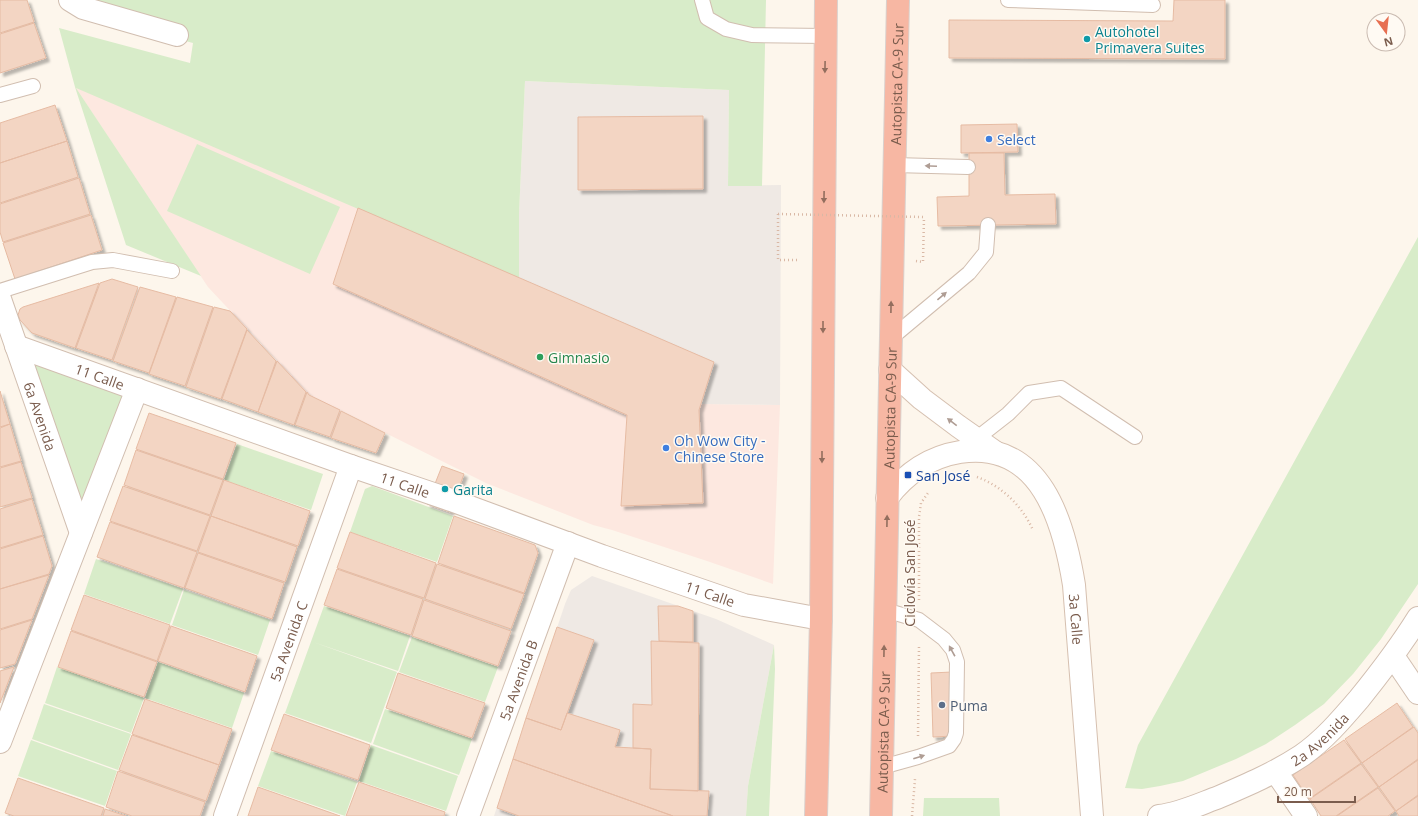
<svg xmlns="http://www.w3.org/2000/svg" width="1418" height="816" viewBox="0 0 1418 816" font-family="'Open Sans',sans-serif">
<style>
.commercial{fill:#fde8e0}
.industrial{fill:#efe9e4}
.green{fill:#d8ecc9}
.building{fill:#f3d5c3;stroke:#e6bba3;filter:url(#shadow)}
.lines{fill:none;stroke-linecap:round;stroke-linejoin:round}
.lane-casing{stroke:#d1beb0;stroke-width:16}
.street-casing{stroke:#d1beb0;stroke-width:24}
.secondary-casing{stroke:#d6c0b0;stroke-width:24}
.highway-casing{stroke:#dad1cd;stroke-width:24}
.path{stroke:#d9b8a5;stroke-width:2.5;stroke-dasharray:1 3;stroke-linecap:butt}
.lane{stroke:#fff;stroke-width:14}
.street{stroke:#fff;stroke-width:22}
.secondary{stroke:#fff;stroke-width:22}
.highway{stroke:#f7b7a3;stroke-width:22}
.path-bridge{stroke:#d9b8a5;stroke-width:2.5;stroke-dasharray:1 3;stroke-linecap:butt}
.oneway{fill:#936e5e}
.oneway2{fill:#af9d94}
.culture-dot{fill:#0f9aa8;stroke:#fffaf3;stroke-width:1.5}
.shop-dot{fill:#3f7fe0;stroke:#fffaf3;stroke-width:1.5}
.leisure-dot{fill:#2e9e5b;stroke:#fffaf3;stroke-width:1.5}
.transit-dot{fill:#1a4fb4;stroke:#fffaf3;stroke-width:1.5}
.service-dot{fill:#5c6f8a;stroke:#fffaf3;stroke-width:1.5}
.labels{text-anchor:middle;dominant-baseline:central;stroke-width:3;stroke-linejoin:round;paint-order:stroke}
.culture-label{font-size:14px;fill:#0d838f;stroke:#fffaf3;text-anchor:start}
.street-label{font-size:14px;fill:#7a5c4d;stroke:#fffaf3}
.shop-label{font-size:14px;fill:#366cbe;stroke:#fffaf3;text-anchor:start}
.leisure-label{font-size:14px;fill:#27864d;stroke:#fffaf3;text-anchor:start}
.transit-label{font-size:14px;fill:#164399;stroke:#fffaf3;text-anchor:start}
.service-label{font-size:14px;fill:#4e5e75;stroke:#fffaf3;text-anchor:start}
</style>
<defs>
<filter id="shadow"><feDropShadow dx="3.5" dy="3.5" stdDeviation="1" flood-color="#0004"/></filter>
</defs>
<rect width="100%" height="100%" fill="#fdf6ec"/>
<path class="commercial" d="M 75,87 L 358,208 L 714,362 L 702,404 L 780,405 L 773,584 L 707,561 L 612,530 L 593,525 L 486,483 L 309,395 L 208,287 Z"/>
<path class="industrial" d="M 525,81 L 729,90 L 728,186 L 781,185 L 780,405 L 701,404 L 714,362 L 519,278 L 519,214 Z
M 592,576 L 716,619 L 774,645 L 748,786 L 746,816 L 494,816 L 565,604 L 571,590 Z"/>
<path class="green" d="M 70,0 L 766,0 L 762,186 L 728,186 L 729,90 L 525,81 L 519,214 L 519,278 L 76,88 L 201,276 L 126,245 L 75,87 L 59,28 L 190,63 L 193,43 L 74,12 Z
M 197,144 L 340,207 L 310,274 L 167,211 Z
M 1418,237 L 1418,584 L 1381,639 L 1353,674 L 1324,704 L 1295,725 L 1266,744 L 1236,759 L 1183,781 L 1160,786 L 1142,789 L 1125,788 L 1138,745 Z
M 16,346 L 137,389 L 81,533 Z
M 237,444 L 323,474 L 311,510 L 224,480 Z
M 372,486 L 453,516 L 437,562 L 350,532 L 365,489 Z
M 96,559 L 183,589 L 170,624 L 84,594 Z
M 184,590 L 270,620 L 258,655 L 172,625 Z
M 324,606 L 410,636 L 398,671 L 313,642 L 397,672 L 371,743 L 285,713 Z
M 412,637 L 498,667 L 485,702 L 399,672 Z
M 774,645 L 775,669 L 769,816 L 746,816 L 748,786 Z
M 158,662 L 244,693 L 232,728 L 145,698 Z
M 57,667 L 144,698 L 131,733 L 45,703 Z
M 44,704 L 131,734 L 118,770 L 32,739 Z
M 385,709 L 472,739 L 459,775 L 373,744 Z
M 31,740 L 117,771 L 105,806 L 18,776 Z
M 371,745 L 458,776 L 446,811 L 359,781 Z
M 271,751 L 357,782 L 345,816 L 258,786 Z
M 924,798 L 999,798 L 1000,816 L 923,816 Z"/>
<path class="building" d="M 0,0 L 27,0 L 34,22 L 0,33 Z
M 1174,0 L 1225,0 L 1225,59 L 949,58 L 949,20 L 1173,21 Z
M 34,23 L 46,58 L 0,73 L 0,34 Z
M 55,105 L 67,141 L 0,163 L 0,123 Z
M 703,116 L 703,189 L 578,190 L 578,117 Z
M 1017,124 L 1018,152 L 961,153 L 961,125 Z
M 67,141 L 78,177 L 0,203 L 0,163 Z
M 969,153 L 1004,153 L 1005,195 L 1055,194 L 1056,224 L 938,226 L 937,197 L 969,196 Z
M 79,178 L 90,214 L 3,242 L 0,232 L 0,204 Z
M 358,208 L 714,362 L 699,410 L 703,503 L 621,506 L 627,415 L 333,284 Z
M 91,215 L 102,250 L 15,279 L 3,243 Z
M 112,279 L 138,287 L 112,360 L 76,348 L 100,283 Z
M 99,283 L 75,348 L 32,333 L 20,320 L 18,315 L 20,309 L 23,307 Z
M 140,287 L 176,297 L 149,373 L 113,361 Z
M 177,297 L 213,307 L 185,386 L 149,374 Z
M 214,307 L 230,311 L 247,329 L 221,399 L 186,387 Z
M 247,330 L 276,361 L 258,412 L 222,399 Z
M 277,361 L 306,392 L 294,425 L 258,412 Z
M 0,391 L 10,424 L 0,427 Z
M 307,392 L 309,395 L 340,410 L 330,437 L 295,425 Z
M 341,411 L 385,433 L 376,453 L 331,438 Z
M 149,413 L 236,443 L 223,479 L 136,449 Z
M 10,424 L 21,461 L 0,467 L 0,428 Z
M 136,450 L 223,480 L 210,515 L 124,485 Z
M 21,462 L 32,498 L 0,507 L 0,468 Z
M 442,466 L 464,474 L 450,512 L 427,504 Z
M 224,480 L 310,511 L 298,546 L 211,516 Z
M 123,486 L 210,516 L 197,551 L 110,521 Z
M 32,499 L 43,535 L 0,548 L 0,509 Z
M 211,516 L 297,547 L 285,582 L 198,552 Z
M 454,516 L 535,545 L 538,553 L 524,593 L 438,563 Z
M 110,522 L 197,552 L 184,588 L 97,557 Z
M 350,532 L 436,563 L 424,598 L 337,568 Z
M 43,536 L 52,566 L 49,574 L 0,589 L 0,549 Z
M 198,553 L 284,583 L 272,619 L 185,588 Z
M 437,564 L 524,594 L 511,629 L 425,599 Z
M 337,569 L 423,599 L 411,635 L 324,605 Z
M 49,575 L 32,619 L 0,629 L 0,589 Z
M 84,595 L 170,625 L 157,661 L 71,630 Z
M 424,600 L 511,631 L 498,666 L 412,636 Z
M 658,606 L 678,606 L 693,611 L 693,642 L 659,641 Z
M 32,620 L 15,664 L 0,668 L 0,630 Z
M 171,626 L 257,656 L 245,692 L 158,661 Z
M 557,627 L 594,640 L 561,730 L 526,718 Z
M 71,631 L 157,662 L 144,697 L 58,667 Z
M 651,641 L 699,643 L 698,791 L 650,789 L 651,749 L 633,748 L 633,704 L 652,705 Z
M 14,667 L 0,703 L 0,671 Z
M 952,672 L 954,736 L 933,737 L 931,673 Z
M 398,673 L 485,703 L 472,738 L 386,708 Z
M 145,699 L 232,729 L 219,765 L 132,734 Z
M 1397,703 L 1413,727 L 1362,763 L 1345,739 Z
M 567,713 L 620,730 L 615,747 L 651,749 L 650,789 L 709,791 L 707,816 L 673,816 L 513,759 L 526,718 L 561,730 Z
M 284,714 L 370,745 L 358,780 L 271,750 Z
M 1414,727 L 1418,733 L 1418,759 L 1379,787 L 1362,763 Z
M 132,735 L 219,765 L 206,801 L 119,770 Z
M 1344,740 L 1361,763 L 1309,799 L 1293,775 Z
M 513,759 L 673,816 L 519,816 L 497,808 Z
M 1418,760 L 1418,795 L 1396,811 L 1379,787 Z
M 1361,764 L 1378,787 L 1336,816 L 1321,816 L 1310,799 Z
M 118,771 L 205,802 L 200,816 L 132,816 L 106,807 Z
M 18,778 L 104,808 L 101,816 L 14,816 L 5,813 Z
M 359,782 L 445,812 L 444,816 L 346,816 Z
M 258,787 L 340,816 L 248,816 Z
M 1378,788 L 1395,811 L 1388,816 L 1337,816 Z
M 1418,796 L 1418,816 L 1399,816 L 1396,811 Z
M 105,809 L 126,816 L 103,816 Z"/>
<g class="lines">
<g class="lane-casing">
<path id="lane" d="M 702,0 L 707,18 L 726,29 L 752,35 L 826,36
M 1008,0 L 1153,5
M 0,95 L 33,86
M 894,165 L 968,167
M 0,291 L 92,262 L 113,260 L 172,271
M 890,339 L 969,273 L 986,252 L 988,225
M 976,439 L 1008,414 L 1029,393 L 1061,388 L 1135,437
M 882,767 L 918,757 L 949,746 L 954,739 L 956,733 L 957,662 L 953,650 L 944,639 L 919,620 L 885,610"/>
</g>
<g class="street-casing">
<g id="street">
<path d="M 70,0 L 83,8 L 177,35"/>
<path id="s1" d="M 0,299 L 81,533"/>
<path id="s2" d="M 16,346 L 351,466 L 451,500 L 602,556 L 744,605 L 821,619"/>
<path d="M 1393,656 L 1418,693"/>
<path d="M 0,742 L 137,389"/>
<path d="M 1276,772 L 1306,816"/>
<path id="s3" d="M 225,816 L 351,466"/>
<path id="s4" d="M 468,816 L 568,543"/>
<path id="s5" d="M 1159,816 C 1179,814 1200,804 1219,797 C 1247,785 1275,773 1301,756 C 1323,741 1341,720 1359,699 C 1380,673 1400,647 1418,618"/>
</g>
</g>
<g class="secondary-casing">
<g id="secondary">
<path d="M 890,370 L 922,399 L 958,426 L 995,452"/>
<path id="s6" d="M 887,498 C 906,473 929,457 960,452 C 1041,439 1064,523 1074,585 L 1092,816"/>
</g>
</g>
<g class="highway-casing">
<g id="highway">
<path d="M 816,816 L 821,619 L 826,0"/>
<path id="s7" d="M 881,816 L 898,0"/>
</g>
</g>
<path class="path" d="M 778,214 L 778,260 L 800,260
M 916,261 L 923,262 L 924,217
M 977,477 C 1002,486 1022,506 1033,530
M 919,600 L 919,517 L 921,503 L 928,493
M 918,736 L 919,645
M 912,816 L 915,779"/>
<use href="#lane" class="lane"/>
<use href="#street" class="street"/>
<use href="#secondary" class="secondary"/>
<use href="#highway" class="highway"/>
<path class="path-bridge" d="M 778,214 L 924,217"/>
</g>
<defs><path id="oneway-solid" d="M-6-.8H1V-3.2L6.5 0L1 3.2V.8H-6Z"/></defs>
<g class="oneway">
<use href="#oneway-solid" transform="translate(825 67) rotate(91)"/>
<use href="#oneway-solid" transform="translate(824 197) rotate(91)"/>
<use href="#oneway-solid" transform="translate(891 307) rotate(-89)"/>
<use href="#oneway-solid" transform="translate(823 327) rotate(90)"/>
<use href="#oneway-solid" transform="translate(822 457) rotate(90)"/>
<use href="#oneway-solid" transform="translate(887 521) rotate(-89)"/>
<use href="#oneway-solid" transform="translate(884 651) rotate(-89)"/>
</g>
<g class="oneway2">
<use href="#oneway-solid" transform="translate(931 166) rotate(-178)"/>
<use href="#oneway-solid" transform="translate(942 296) rotate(-40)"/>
<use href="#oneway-solid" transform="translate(952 422) rotate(-142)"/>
<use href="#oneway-solid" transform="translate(952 651) rotate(-119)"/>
<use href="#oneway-solid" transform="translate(919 757) rotate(-18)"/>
</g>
<g class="culture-dot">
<circle cx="1087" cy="39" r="4"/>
<circle cx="445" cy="489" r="4"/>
</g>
<g class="shop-dot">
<circle cx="989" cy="139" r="4"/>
<circle cx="666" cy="448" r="4"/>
</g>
<circle class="leisure-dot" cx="540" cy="357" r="4"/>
<rect class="transit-dot" x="904" y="471" width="8" height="8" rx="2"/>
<circle class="service-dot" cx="942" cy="705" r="4"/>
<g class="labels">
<g class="culture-label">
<text x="1095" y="31">Autohotel<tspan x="1095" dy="16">Primavera Suites</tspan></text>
<text x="453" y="489">Garita</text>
</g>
<g class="street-label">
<text stroke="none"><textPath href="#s7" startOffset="732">Autopista CA-9 Sur</textPath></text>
<text stroke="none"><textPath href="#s2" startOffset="89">11 Calle</textPath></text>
<text stroke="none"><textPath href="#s7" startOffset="408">Autopista CA-9 Sur</textPath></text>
<text stroke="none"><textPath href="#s1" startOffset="124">6a Avenida</textPath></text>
<text stroke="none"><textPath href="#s2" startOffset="413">11 Calle</textPath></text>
<text transform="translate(909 573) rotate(-90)">Ciclovía San José</text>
<text stroke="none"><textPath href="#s2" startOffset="737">11 Calle</textPath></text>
<text stroke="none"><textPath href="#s6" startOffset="321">3a Calle</textPath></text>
<text stroke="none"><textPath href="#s3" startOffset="186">5a Avenida C</textPath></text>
<text stroke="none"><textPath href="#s4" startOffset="145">5a Avenida B</textPath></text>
<text stroke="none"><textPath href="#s7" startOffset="84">Autopista CA-9 Sur</textPath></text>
<text stroke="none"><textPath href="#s5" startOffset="180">2a Avenida</textPath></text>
</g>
<g class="shop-label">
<text x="997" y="139">Select</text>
<text x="674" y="440">Oh Wow City -<tspan x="674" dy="16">Chinese Store</tspan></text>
</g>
<g class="leisure-label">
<text x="548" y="357">Gimnasio</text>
</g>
<g class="transit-label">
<text x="916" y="475">San José</text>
</g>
<g class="service-label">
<text x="950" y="705">Puma</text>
</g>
</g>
<g transform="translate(1386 32) rotate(165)"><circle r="19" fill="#fffaf3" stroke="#cabbb1"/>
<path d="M0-3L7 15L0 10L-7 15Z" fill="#e76f51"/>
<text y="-6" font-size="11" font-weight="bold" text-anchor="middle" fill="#7a5c4d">N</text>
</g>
<path d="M1278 796v6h77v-6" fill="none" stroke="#7a5c4d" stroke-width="2"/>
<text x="1284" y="796" font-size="12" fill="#7a5c4d" stroke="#fffaf3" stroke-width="3" paint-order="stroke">20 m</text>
</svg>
